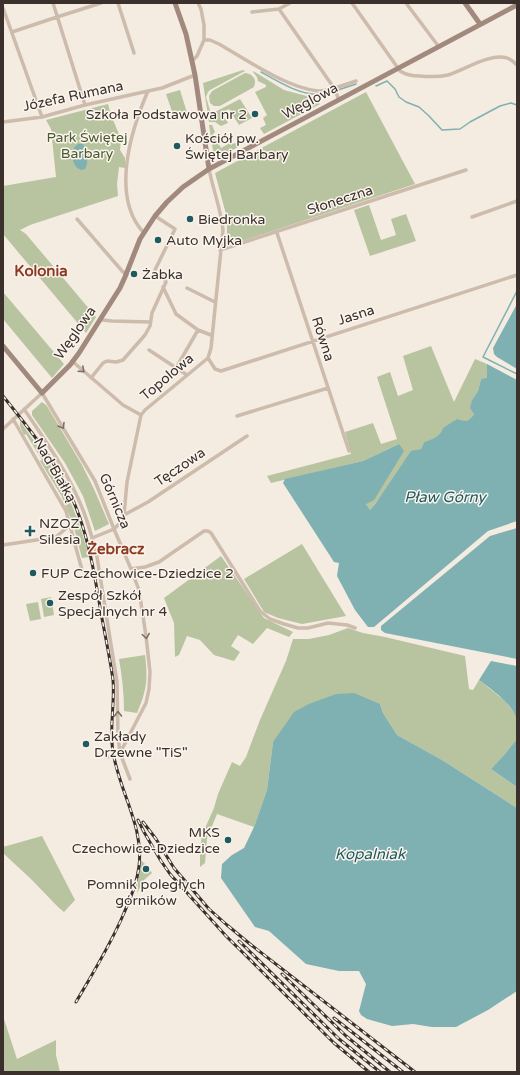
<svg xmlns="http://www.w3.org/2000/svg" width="520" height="1075" viewBox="0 0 520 1075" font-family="'Varela Round',sans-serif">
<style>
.green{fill:#b8c4a0}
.water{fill:#7fb0b2}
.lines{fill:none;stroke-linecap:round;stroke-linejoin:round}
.stream{stroke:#7fb0b2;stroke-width:1.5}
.street{stroke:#cdbbac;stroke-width:3.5}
.secondary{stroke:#a18a7d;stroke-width:5}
.rail-casing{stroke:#3b302b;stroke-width:3}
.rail{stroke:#fbf5ee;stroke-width:1.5;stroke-dasharray:4.5;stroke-linecap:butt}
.oneway{stroke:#7d6f65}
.poi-dot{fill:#1f5a5e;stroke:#fbf5ee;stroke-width:1.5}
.labels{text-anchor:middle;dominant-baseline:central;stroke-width:3;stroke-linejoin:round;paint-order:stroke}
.street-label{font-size:14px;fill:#3b302b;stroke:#fbf5ee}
.poi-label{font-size:14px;fill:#3b302b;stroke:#fbf5ee;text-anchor:start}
.park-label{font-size:14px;fill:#4a5a2e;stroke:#fbf5ee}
.neighbourhood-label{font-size:15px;font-weight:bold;fill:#8c3b22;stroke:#fbf5ee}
.water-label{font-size:15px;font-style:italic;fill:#1f5a5e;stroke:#fbf5ee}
</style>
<rect width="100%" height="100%" fill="#f4ebe1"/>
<path class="green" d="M 243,70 L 245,71 L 210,90 L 208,92 L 206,97 L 211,114 L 240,99 L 252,118 L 239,125 L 229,109 L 222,113 L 228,123 L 221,126 L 215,122 L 209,122 L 203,83 Z
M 253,71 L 284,90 L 314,98 L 320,104 L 264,134 L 260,128 L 266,125 L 263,118 L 267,115 L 255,92 L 266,87 L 266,85 L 258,81 L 257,77 L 253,72 Z
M 245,73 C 253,74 257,79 254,87 L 220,106 L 214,106 L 210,103 L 209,96 L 212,91 Z
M 180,90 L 188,116 L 175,120 L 166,94 Z
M 366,92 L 415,184 L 227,246 L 227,218 L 215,173 Z
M 108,104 L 111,115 L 121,139 L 120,150 L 125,158 L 125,168 L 119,167 L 117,184 L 118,196 L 30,225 L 20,230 L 26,234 L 96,317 L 86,333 L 3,234 L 3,186 L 56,177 L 51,129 L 46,120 Z
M 209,125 L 212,125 L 215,132 L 213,134 L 221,148 L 228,144 L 238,143 L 240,146 L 218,158 L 214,157 Z
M 369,205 L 381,240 L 396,235 L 391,219 L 406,214 L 416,241 L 370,256 L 354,210 Z
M 3,292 L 64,364 L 52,378 L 3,319 Z
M 431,346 L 454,402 L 475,359 L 487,364 L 487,379 L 481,379 L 478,391 L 472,400 L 474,414 L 471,419 L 464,422 L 442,433 L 436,438 L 424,442 L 421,449 L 370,510 L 366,504 L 399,444 L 363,461 L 271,483 L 267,476 L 351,454 L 345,432 L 373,423 L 381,444 L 397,439 L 377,377 L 390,372 L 398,396 L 413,390 L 403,356 Z
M 42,402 L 47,406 L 82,465 L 94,489 L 109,524 L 95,531 L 83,496 L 65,463 L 32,415 L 32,411 Z
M 20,421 C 36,444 53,466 65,491 C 76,512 83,534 89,557 L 82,558 L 73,524 L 61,495 L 40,461 L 42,460 L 26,434 L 24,435 L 20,426 Z
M 302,544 L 346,616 L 302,624 L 278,618 L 264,612 L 244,579 Z
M 221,556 L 264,618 L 293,632 L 289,637 L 267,628 L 253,644 L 238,635 L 231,646 L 240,652 L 234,661 L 214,655 L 200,640 L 187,636 L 179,655 L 175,657 L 174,623 L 164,598 Z
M 51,597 L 54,615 L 44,617 L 41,599 Z
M 38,602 L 41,619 L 30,621 L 26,604 Z
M 348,628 L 363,633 L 385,637 L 465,656 L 469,689 L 473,690 L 479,680 L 505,701 L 516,715 L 517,720 L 517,739 L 504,755 L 491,769 L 517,787 L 517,808 L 442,760 L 397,735 L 383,713 L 380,704 L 273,742 L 267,790 L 254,827 L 217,814 L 207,838 L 205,863 L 200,867 L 200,851 L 202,835 L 214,808 L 218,794 L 232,762 L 240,766 L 246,757 L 260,720 L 286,661 L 293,639 L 309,639 L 329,635 Z
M 145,655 C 148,679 147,690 137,713 L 124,711 C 124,693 122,676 119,659 Z
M 42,836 L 75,900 L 64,912 L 58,907 L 32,880 L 3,853 L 3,847 Z
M 140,859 L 146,865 L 142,870 L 145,873 L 149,869 L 152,873 L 144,880 L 137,893 Z
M 3,1016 L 17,1059 L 56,1040 L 56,1055 L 60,1072 L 3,1072 Z"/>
<path class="water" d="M 78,144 L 83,144 C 87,152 89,162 85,169 L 81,170 L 77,168 C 71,160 69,151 78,144 Z
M 517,304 L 517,369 L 497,357 L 494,354 L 493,348 Z
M 487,364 L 517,380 L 517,521 L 488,531 L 374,627 L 368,627 L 355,610 L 337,576 L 339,563 L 334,562 L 283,483 L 285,479 L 363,461 L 399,444 L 404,451 L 374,500 L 366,504 L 370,510 L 376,503 L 411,451 L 421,449 L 424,442 C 432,439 441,437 443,428 L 457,419 C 465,422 469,422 474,414 L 470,408 L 472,400 L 478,391 L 481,379 L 487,378 Z
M 517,528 L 517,659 L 385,633 L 381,630 L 381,626 L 490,536 Z
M 491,661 L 517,666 L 517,720 C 513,704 492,690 479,680 Z
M 354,693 L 380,704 L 383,713 L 397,735 L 442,760 L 517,808 L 517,991 L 488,1010 L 456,1027 L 432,1027 L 413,1024 L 392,1026 L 367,1019 L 361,1015 L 359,1011 L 366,984 L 359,971 L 339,971 L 306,964 L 269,931 L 255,927 L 221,878 L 222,864 L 232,855 L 244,848 L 254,827 L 267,790 L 273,742 L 294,712 L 309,704 L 336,694 Z
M 517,739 L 517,787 L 491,769 L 504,755 Z"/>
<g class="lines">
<path class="stream" d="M 261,72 C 277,81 301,96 319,94 C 323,94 328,92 331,91
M 376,86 L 387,81 L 395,89 L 399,97 L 406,102 L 419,107 L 428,115 L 442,130 L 460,129 L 470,122 L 500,106 L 511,103 L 517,105
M 338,90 L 356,84
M 517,291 L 483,357 L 517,374"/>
<path class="street" d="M 53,3 L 85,105
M 118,3 L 134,53
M 352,3 L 400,71 C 406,75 413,76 420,76 C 430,77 439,77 448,75 C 464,70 490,53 507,58 C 511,59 514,62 517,65
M 406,3 L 439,47
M 3,8 L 42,117
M 279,9 L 334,88 L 339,100
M 252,12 L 279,9 L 290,3
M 12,32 L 57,17 L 101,3
M 204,40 L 210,40 L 219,44 C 245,59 287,88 318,91 C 327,92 347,84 356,81
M 192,61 L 197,56 L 204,40 L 204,25 L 201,9 L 198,3
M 3,122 L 42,117 L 85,105 L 148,91
M 472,217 L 517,201
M 77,219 L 123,272 L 126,273
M 144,233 C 110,197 131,130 148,91 L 162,88 L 195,75
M 277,233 L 349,451
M 220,250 L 466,170
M 163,287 L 176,314 L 198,330 L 211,335
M 187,288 L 215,302
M 100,319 L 103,320 L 112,321 L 150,322
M 149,350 L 187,375
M 208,358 L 215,369 L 221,371 L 517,275
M 72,361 L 123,405 L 141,415
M 176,368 L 198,330
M 91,378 L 103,363 L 107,361 L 116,362 L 123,360 L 145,335 L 150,326 L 152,313 L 166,282 L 163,277 L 156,274 L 155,270 L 175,229 L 155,216
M 24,409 C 46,441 69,474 83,510 C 89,525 93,541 97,557 L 117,682 L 118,736 L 120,753 L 130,779
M 237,416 L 328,388
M 13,419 L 66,511 L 82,570
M 3,429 L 42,393 L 95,481 L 114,529 L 131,569 L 139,590 L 146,636 L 150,672 L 149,689 L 146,703 L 120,753
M 124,515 L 148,502 L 247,436
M 92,538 L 114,529 L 119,524 L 124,515 L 127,482 L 141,415 L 145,410 L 208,358 L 211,348 L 223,230 C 221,209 213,190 209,169
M 3,545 L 56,537 L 70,525
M 131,569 L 145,567 L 159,562 L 204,531 L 208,531 L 211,533 L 260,611 L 270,619 L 284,624 L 298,628 L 308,628 L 328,623 L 347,625 L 355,628
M 106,757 L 114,756 L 120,753"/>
<path class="secondary" d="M 175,3 L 186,34 L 195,75 L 209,169
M 465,3 L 480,24
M 3,346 L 42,393 L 70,365 L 79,353 L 120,288 L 125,277 L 140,239 L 155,216 L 167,202 L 183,187 L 209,169 L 517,5"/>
<g class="rail-casing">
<path id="rail" d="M 3,396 C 26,425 50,454 67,487 C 87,527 94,570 101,613 C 105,635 110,658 113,680 C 115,704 109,728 113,752 C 119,791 144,826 139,866 C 137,883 131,898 124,913 C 111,944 93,973 76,1002
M 138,820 L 144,832 L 161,861 L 170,874 L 226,936 L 334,1043 L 369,1072
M 143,822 L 156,839 L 174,868 L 209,909 L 227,925 L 250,944 L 415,1072
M 239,941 L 339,1039 L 380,1072
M 282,974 L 346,1036 L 390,1072
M 334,1018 L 403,1072"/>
</g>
<use href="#rail" class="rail"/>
</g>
<defs><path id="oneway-chevron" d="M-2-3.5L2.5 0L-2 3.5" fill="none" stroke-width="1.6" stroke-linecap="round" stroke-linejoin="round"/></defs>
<g class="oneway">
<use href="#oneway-chevron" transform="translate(82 370) rotate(42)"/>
<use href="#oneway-chevron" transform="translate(62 426) rotate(59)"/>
<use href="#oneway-chevron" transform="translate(146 636) rotate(82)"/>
<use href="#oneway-chevron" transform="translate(118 714) rotate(-91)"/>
</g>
<g class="poi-dot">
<circle cx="255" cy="114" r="4"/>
<circle cx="177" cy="146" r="4"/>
<circle cx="190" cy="219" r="4"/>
<circle cx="158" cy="240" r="4"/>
<circle cx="134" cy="274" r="4"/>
<path d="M28 525h4v4h4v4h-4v4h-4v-4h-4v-4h4z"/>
<circle cx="33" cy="573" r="4"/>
<circle cx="50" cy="603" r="4"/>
<circle cx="86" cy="744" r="4"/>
<circle cx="228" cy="840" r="4"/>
<circle cx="146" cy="869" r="4"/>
</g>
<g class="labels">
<g class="street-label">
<text transform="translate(73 96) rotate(-12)">Józefa Rumana</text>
<text transform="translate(310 101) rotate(-28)">Węglowa</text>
<text transform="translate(340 200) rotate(-18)">Słoneczna</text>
<text transform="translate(356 315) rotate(-18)">Jasna</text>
<text transform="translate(75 333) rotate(-55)">Węglowa</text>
<text transform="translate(323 339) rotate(72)">Równa</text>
<text transform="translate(167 377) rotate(-40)">Topolowa</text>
<text transform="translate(180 467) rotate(-34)">Tęczowa</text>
<text transform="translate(55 470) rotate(60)">Nad Białką</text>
<text transform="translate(115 501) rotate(67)">Górnicza</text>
</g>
<g class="poi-label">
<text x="247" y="114" text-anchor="end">Szkoła Podstawowa nr 2</text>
<text x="185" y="138">Kościół pw.<tspan x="185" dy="16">Świętej Barbary</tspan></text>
<text x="198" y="219">Biedronka</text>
<text x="166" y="240">Auto Myjka</text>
<text x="142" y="274">Żabka</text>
<text x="39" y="523">NZOZ<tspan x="39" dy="16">Silesia</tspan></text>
<text x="41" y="573">FUP Czechowice-Dziedzice 2</text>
<text x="58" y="595">Zespół Szkół<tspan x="58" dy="16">Specjalnych nr 4</tspan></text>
<text x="94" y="736">Zakłady<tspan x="94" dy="16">Drzewne "TiS"</tspan></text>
<text x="220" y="832" text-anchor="end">MKS<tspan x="220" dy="16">Czechowice-Dziedzice</tspan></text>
<text x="146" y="884" text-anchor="middle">Pomnik poległych<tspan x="146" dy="16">górników</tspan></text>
</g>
<g class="park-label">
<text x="87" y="137">Park Świętej<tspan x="87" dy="16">Barbary</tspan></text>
</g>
<g class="neighbourhood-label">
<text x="41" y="271">Kolonia</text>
<text x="116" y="549">Żebracz</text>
</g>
<g class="water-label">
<text x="445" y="497">Pław Górny</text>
<text x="370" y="854">Kopalniak</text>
</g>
</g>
<rect width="520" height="1075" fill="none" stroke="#3b302b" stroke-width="8"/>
</svg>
